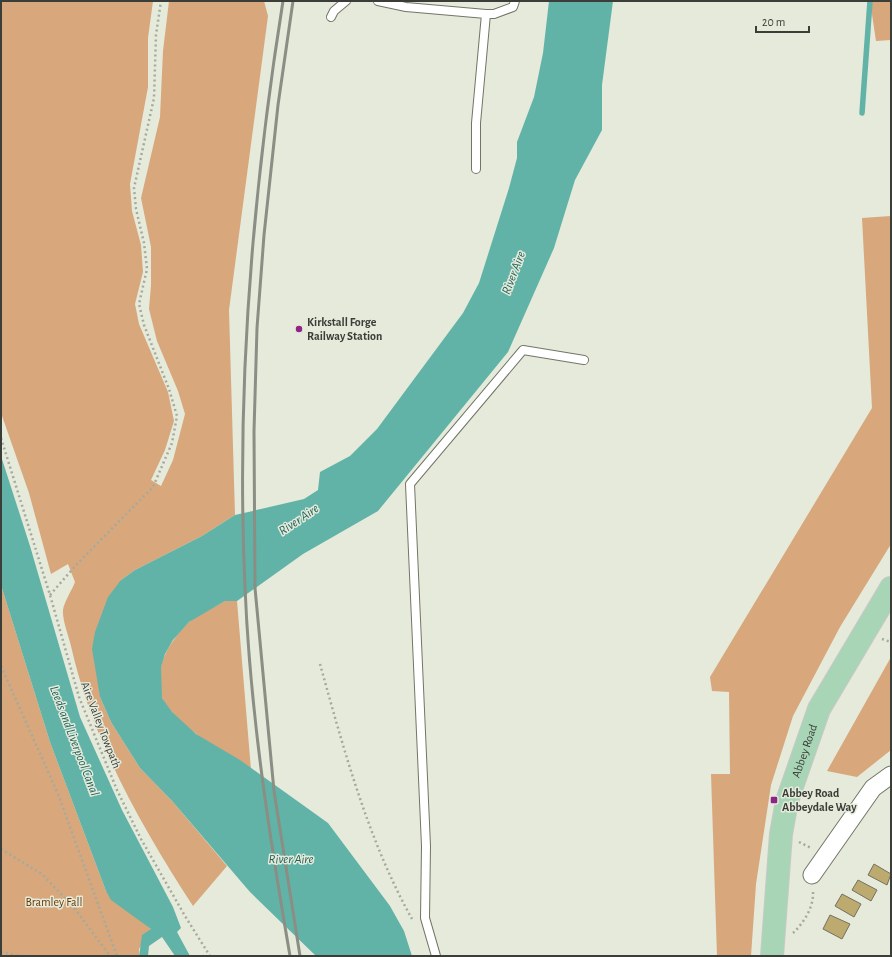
<svg xmlns="http://www.w3.org/2000/svg" width="892" height="957" viewBox="0 0 892 957" font-family="'Alegreya Sans',sans-serif">
<style>
.forest{fill:#d8a77b}
.water{fill:#61b3a7}
.lines{fill:none;stroke-linecap:round;stroke-linejoin:round}
.stream{stroke:#61b3a7;stroke-width:5.5}
.building{fill:#bdaa6e;stroke:#747063}
.lane-casing{stroke:#717668;stroke-width:10}
.street-casing{stroke:#717668;stroke-width:19}
.primary-casing{stroke:#c8c9c7;stroke-width:24}
.path{stroke:#a5aa9e;stroke-width:2.5;stroke-dasharray:2 3;stroke-linecap:butt}
.lane{stroke:#fff;stroke-width:8}
.street{stroke:#fff;stroke-width:17}
.primary{stroke:#a7d5b6;stroke-width:22}
.rail{stroke:#8a8e84;stroke-width:3}
.poi-dot{fill:#8f2488;stroke:#e5eadb;stroke-width:1.5}
.labels{text-anchor:middle;dominant-baseline:central;stroke-width:3;stroke-linejoin:round;paint-order:stroke}
.poi-label{font-size:12px;font-weight:bold;fill:#3b3e38;stroke:#e5eadb;text-anchor:start}
.street-label{font-size:12px;fill:#3b3e38;stroke:#e5eadb}
.park-label{font-size:12px;fill:#693a02;stroke:#e5eadb}
.water-label{font-size:13px;font-style:italic;fill:#1f625a;stroke:#e5eadb}
</style>
<rect width="100%" height="100%" fill="#e5eadb"/>
<path class="forest" d="M 1,1 L 153,1 L 148,38 L 148,87 L 130,184 L 132,211 L 141,245 L 143,272 L 135,304 L 139,324 L 168,392 L 174,421 L 165,450 L 151,480 L 161,486 L 173,460 L 185,414 L 178,391 L 157,341 L 149,309 L 151,285 L 151,247 L 141,198 L 160,117 L 163,51 L 169,1 L 264,1 L 268,16 L 229,310 L 235,515 L 202,536 L 135,570 L 121,580 L 100,697 L 111,722 L 140,768 L 173,802 L 227,866 L 193,906 C 141,826 92,740 71,646 C 69,637 62,619 63,610 C 64,602 72,590 75,582 L 68,564 L 51,574 L 29,493 L 1,413 Z
M 870,1 L 891,1 L 891,40 L 876,41 Z
M 891,216 L 891,544 L 840,627 L 793,716 L 771,785 L 756,884 L 751,956 L 717,956 L 711,774 L 730,774 L 729,692 L 712,691 L 710,677 L 872,408 L 862,218 Z
M 1,585 L 50,742 L 106,891 L 151,929 L 139,949 L 139,956 L 1,956 Z
M 225,601 L 237,601 L 251,770 C 234,755 212,748 195,733 C 185,726 166,709 162,698 C 152,670 169,642 188,623 C 198,614 213,608 225,601 Z
M 891,657 L 891,750 L 857,777 L 827,771 Z"/>
<path class="water" d="M 549,1 L 613,1 L 602,85 L 602,130 L 575,180 L 554,248 L 508,352 L 378,511 L 303,554 L 237,601 L 225,601 L 189,622 L 173,640 L 165,654 L 161,667 L 162,698 L 172,712 L 196,734 L 240,760 L 328,823 L 390,906 L 404,931 L 412,956 L 316,956 L 250,892 L 173,802 L 140,768 L 111,722 L 100,697 L 92,649 L 95,632 L 108,597 L 121,580 L 135,570 L 202,536 L 235,515 L 304,499 L 318,490 L 320,472 L 350,456 L 377,429 L 463,313 L 479,283 L 509,188 L 517,158 L 517,142 L 534,97 L 543,53 Z
M 1,456 L 30,546 L 80,717 L 122,810 L 173,907 L 181,928 L 177,932 L 190,956 L 175,956 L 162,937 L 149,946 L 148,956 L 139,956 L 142,935 L 151,929 L 111,900 L 106,891 L 50,742 L 1,585 Z"/>
<g class="lines">
<path class="stream" d="M 862,113 L 870,1"/>
</g>
<path class="building" d="M 874,864 L 891,874 L 887,885 L 868,875 Z
M 858,880 L 877,890 L 871,901 L 852,890 Z
M 842,894 L 861,904 L 854,917 L 835,906 Z
M 830,915 L 850,924 L 842,939 L 823,929 Z"/>
<g class="lines">
<g class="lane-casing">
<path id="lane" d="M 378,1 L 406,7 L 486,14 L 494,14 L 513,7 L 515,1
M 331,17 L 334,11 L 346,1
M 476,169 L 476,123 L 486,14
M 436,956 L 425,918 L 426,846 L 410,484 L 523,350 L 584,360"/>
</g>
<g class="street-casing">
<path id="street" d="M 812,875 L 873,788 L 891,775"/>
</g>
<g class="primary-casing">
<g id="primary">
<path id="s1" d="M 772,956 L 781,834 L 787,801 L 819,709 L 891,588"/>
</g>
</g>
<path class="path" d="M 1,438 L 50,595 L 79,697 L 117,790 L 141,839 L 185,916 L 210,956
M 50,595 L 77,564 L 153,487 L 172,443 L 177,416 L 169,389 L 144,325 L 139,304 L 147,269 L 144,243 L 136,209 L 134,188 L 154,98 L 156,35 L 161,1
M 882,639 L 891,642
M 320,664 C 344,750 368,840 412,919
M 1,666 L 58,794 L 117,956
M 1,696 L 1,713
M 799,842 L 811,848
M 1,849 L 42,874 L 75,909 L 110,956
M 793,933 C 804,923 814,906 813,892
M 1,952 L 19,956"/>
<use href="#lane" class="lane"/>
<use href="#street" class="street"/>
<use href="#primary" class="primary"/>
<path class="rail" d="M 283,1 C 252,195 236,391 245,587 C 250,711 269,834 290,956
M 293,1 L 278,105 L 264,235 L 257,328 L 254,431 L 255,588 L 274,791 L 300,956"/>
</g>
<g class="poi-dot">
<circle cx="299" cy="329" r="4"/>
<rect x="770" y="796" width="8" height="8" rx="2"/>
</g>
<g class="labels">
<g class="poi-label">
<text x="307" y="322">Kirkstall Forge<tspan x="307" dy="14">Railway Station</tspan></text>
<text x="782" y="793">Abbey Road<tspan x="782" dy="14">Abbeydale Way</tspan></text>
</g>
<g class="street-label">
<text transform="translate(101 725) rotate(69)">Aire Valley Towpath</text>
<text stroke="none"><textPath href="#s1" startOffset="209">Abbey Road</textPath></text>
</g>
<g class="park-label">
<text x="54" y="902">Bramley Fall</text>
</g>
<g class="water-label">
<text transform="translate(514 273) rotate(-69)">River Aire</text>
<text transform="translate(299 520) rotate(-34)">River Aire</text>
<text transform="translate(74 741) rotate(69)">Leeds and Liverpool Canal</text>
<text x="291" y="859">River Aire</text>
</g>
</g>
<rect width="892" height="957" fill="none" stroke="#3b3e38" stroke-width="4"/>
<path d="M756 26v6h53v-6" fill="none" stroke="#3b3e38" stroke-width="2"/>
<text x="762" y="26" font-size="12" fill="#3b3e38" stroke="#e5eadb" stroke-width="3" paint-order="stroke">20 m</text>
</svg>
